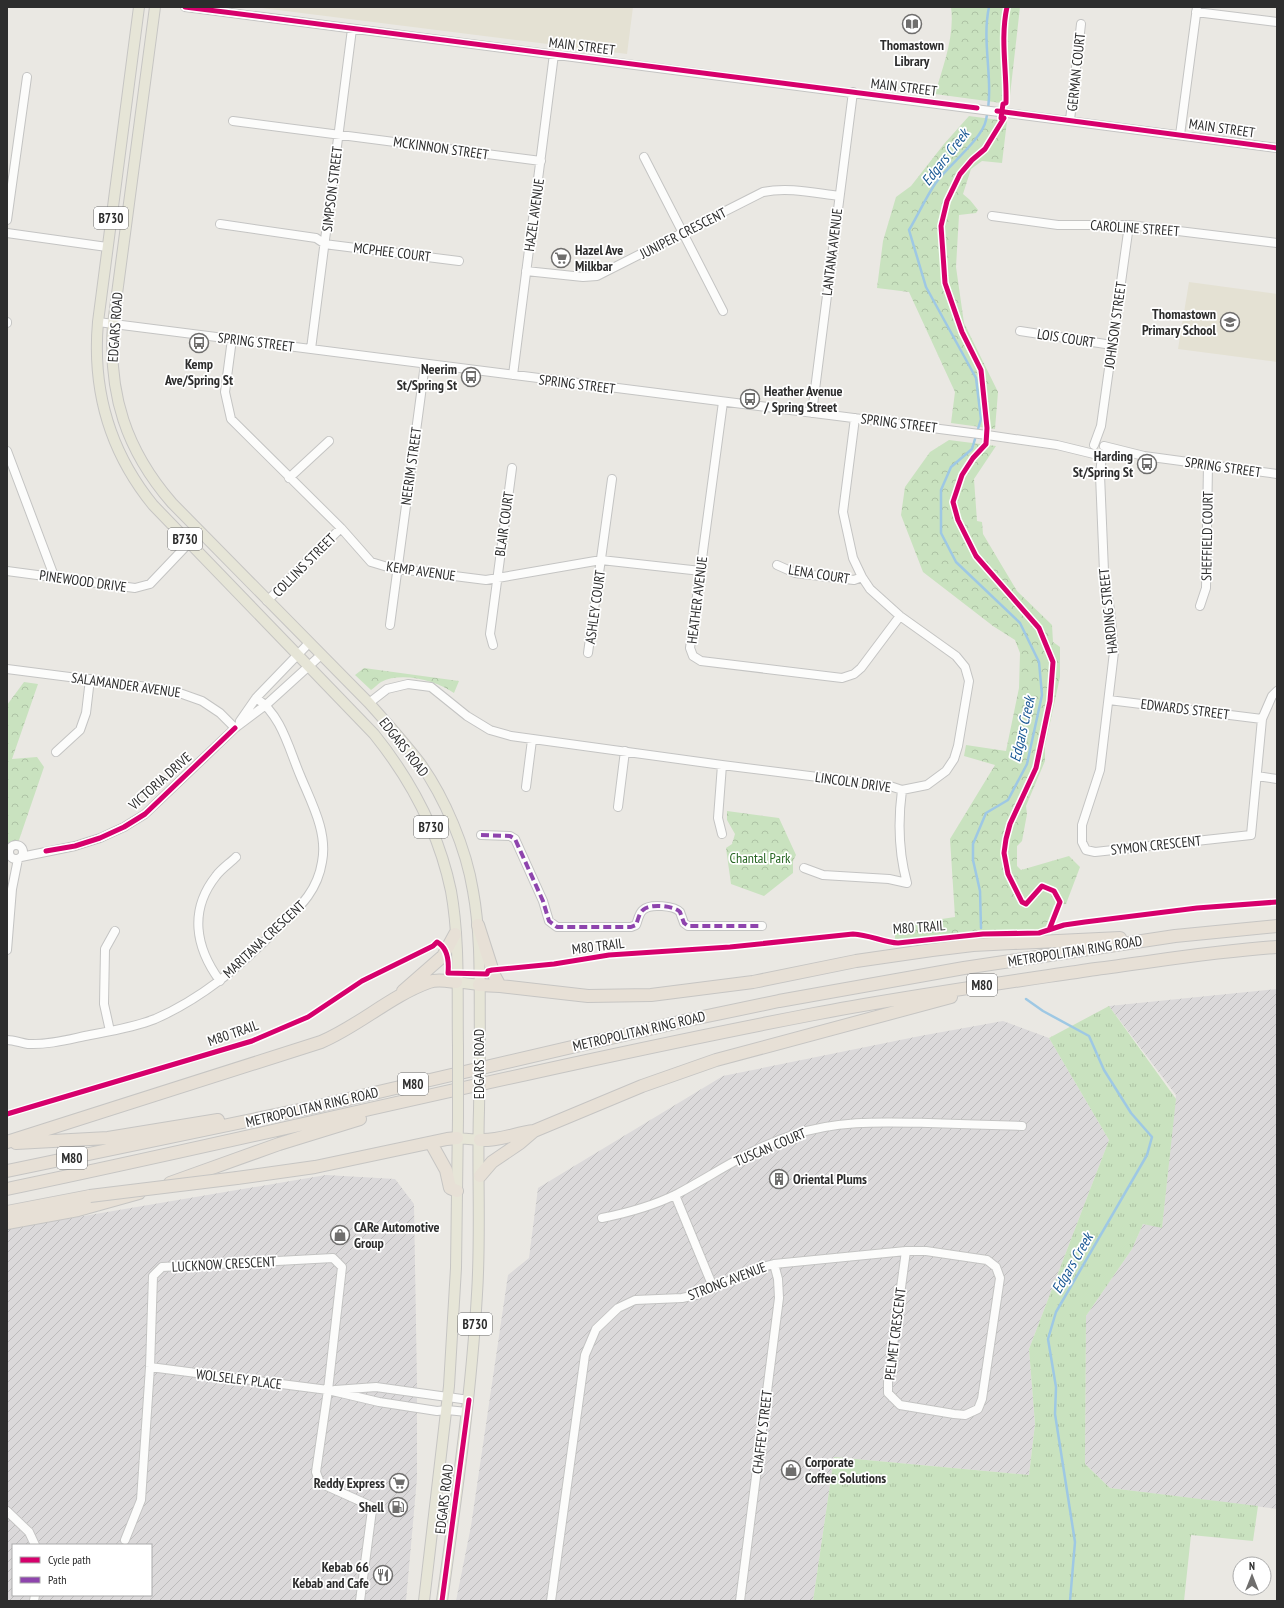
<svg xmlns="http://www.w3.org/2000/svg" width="1284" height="1608" viewBox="0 0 1284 1608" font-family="'PT Sans Narrow',sans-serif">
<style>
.industrial{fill:url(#industrial-furrows);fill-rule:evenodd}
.education{fill:#e4e1d3}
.grass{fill:url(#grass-tufts)}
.forest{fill:url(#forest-crowns)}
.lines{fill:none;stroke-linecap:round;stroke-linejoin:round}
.stream{stroke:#9ec8e4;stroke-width:2.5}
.minor-casing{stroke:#c4c4c3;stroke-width:10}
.major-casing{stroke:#c6c5c3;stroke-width:12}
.highway-casing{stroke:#c6c5c3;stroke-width:14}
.minor{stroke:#fcfcfb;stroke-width:8}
.major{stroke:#e6e5d7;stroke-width:10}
.highway{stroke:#e7e0d6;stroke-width:12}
.major-bridge-casing{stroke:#c6c5c3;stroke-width:12;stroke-linecap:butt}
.highway-bridge-casing{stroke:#c6c5c3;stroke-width:14;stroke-linecap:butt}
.major-bridge{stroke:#e6e5d7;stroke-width:10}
.highway-bridge{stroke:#e7e0d6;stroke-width:12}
.quiet{stroke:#8e44ad;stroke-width:4;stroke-dasharray:8 4;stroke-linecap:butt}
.cycleway-casing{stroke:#fff;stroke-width:8}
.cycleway{stroke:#d6006c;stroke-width:5}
.labels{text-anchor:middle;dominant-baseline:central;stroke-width:3.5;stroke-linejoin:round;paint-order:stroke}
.shield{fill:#fff;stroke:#6c6c6c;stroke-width:1}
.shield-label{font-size:13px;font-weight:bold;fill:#2d2d2d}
.poi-label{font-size:14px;font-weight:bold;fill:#2d2d2d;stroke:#fff;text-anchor:end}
.street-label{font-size:14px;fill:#2d2d2d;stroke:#fff}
.park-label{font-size:14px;fill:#266521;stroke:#fff}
.water-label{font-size:15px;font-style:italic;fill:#195894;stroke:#fff}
</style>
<defs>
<pattern id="industrial-furrows" width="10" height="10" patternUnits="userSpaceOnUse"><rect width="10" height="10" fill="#dbd9da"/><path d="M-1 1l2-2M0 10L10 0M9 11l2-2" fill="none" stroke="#bcbbbb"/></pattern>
<pattern id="grass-tufts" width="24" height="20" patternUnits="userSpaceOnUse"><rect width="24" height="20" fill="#c9e2bf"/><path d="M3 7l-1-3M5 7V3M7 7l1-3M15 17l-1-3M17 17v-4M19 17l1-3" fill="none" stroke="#adc2a4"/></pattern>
<pattern id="forest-crowns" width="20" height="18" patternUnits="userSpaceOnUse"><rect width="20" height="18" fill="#c9e2bf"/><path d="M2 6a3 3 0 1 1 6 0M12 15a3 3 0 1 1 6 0" fill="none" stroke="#adc2a4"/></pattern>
</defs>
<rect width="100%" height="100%" fill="#eae8e3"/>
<path class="industrial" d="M 1277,989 L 1277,1509 L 1110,1488 L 1085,1464 L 1086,1316 L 1132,1249 L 1143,1224 L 1162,1227 L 1176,1095 L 1109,1006 Z
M 1003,1021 L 1049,1038 L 1109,1140 L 1029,1349 L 1035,1424 L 1029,1475 L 834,1457 L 813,1601 L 456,1601 L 471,1526 L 508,1275 L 529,1258 L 538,1188 L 723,1076 L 920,1036 Z
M 326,1175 L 395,1179 L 414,1204 L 417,1384 L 417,1478 L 406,1601 L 7,1601 L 7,1229 ZM 13,1545 L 151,1545 L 151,1595 L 13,1595 Z"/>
<path class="education" d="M 254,7 L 633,7 L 627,54 Z
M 1189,282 L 1277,294 L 1277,362 L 1178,349 Z"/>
<path class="grass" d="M 1109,1006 L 1176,1099 L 1162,1228 L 1143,1224 L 1132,1249 L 1086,1316 L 1085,1464 L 1110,1488 L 1258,1506 L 1253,1541 L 1191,1535 L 1184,1601 L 813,1601 L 834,1457 L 1029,1475 L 1035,1424 L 1029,1349 L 1109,1140 L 1049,1038 Z"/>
<path class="forest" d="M 951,7 L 1020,7 L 1009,104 L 935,94 C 943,66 955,36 951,7 Z
M 969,116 L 1007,121 L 1002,163 L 982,161 L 971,169 L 963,194 L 970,200 L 978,210 L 976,213 L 959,215 L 956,267 L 964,323 L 998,392 L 995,429 L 951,423 L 955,392 L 909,292 L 877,288 L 883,241 L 896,197 L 911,186 L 944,144 Z
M 949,440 L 996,446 L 974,479 L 977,521 L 982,522 L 983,534 L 1017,591 L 1052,625 L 1053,642 L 1060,647 L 1060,677 L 1045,746 L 1045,761 L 1026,806 L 1027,814 L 1022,841 L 1017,846 L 1017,866 L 1021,870 L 1069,856 L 1080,867 L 1066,904 L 1054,905 L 1046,926 L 1038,930 C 990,932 943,938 895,939 L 895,926 L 955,917 L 950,839 L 995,765 L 964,756 L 966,745 L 1006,751 L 1019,688 L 1020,653 L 1015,640 L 993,626 L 923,572 L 901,515 L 905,487 L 930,452 Z
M 364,668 L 459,681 L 454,693 C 437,681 402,671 381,682 C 378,684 374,688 371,690 L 355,675 Z
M 24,682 L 38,684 L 12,759 L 37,757 L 44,767 L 18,843 L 7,843 L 7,705 Z
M 727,811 L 779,818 L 796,855 L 793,861 L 793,873 L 764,896 L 731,884 L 726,848 L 732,844 L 735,834 L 727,820 Z"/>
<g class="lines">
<path class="stream" d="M 981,928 L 980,891 L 973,860 L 973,844 L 986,813 L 1008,800 L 1027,764 L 1042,695 L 1039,662 L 1020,623 L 956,562 L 941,533 L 941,490 L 951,467 L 972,449 L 981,419 L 976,378 L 926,287 L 909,230 C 918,215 925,199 935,184 C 947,166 982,140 986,120 C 995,82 981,44 989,7
M 1026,999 L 1043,1011 L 1089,1036 L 1104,1070 L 1131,1113 L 1152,1137 L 1147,1155 L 1056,1312 L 1048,1339 L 1056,1387 L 1055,1414 L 1075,1542 L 1070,1601"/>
<g class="minor-casing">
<path id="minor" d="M 185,7 L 1277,148
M 1196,12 L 1277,22
M 1070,120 L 1081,24
M 233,121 L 541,161
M 1180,135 L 1197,7
M 644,157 L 723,311
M 992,216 L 1058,225 L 1129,225 L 1277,243
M 7,220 L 27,77
M 220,224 L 316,238 L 325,244 L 332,245 L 459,261
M 7,233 L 107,247
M 526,271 L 583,277 L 597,276 L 763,192 C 789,187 814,193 839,196
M 98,322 L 987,435 L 1057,445 L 1094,454
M 7,323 L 7,322
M 1020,331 L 1112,345
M 232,339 L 225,392 L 231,419 L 341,528 L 371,562 L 391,568 L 486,580 L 601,560 L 701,571
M 311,349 L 352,29
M 513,375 L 554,54
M 723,402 L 690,648 L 693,656 L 701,661 L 842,678 L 854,674 L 861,668 L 900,616
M 812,413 L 853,92
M 1094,445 L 1101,426 L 1129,225
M 1104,446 L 1144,456 L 1277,474
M 7,451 L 54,576
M 1103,454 L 1126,456
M 1102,455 L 1100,475 L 1104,571 L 1110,610 L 1114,652 L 1100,770 L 1082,825 L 1082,842 L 1086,850 L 1095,852 L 1251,835 L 1262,719 L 1272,696 L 1277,691
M 289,478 L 329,441
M 777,565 L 795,573 L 854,580 L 862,577
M 7,571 L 135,588 L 150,584 L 189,543
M 267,601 L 341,528
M 1200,606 L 1206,588 L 1208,465
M 390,625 L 425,364
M 493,645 L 490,634 L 512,468
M 588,653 L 612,479
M 7,669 L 171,690 L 202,701 L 220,713 L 235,728
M 1109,700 L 1262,719
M 369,703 L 387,689 L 408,684 L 431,687 L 467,716 L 490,730 L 511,736 L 722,765 L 890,786 L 902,790 L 927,785 L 946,771 L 954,759 L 958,746 L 969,681 L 965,667 L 956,656 L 900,616 L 870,589 L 862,577 L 853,558 L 843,512 L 855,418
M 240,721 L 256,698 L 309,643
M 56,752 L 80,730 L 86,713 L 90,679
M 1257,776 L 1277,779
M 526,787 L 532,740
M 618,807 L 625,751
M 722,834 L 718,818 L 722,765
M 481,835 L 510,836 L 515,839 L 543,901 L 549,921 L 557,927 L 631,927 L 636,925 C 638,920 639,913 643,910 C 650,903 675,906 680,912 L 684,923 L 688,926 L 762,926
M9 852a7 7 0 1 1 14 0a7 7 0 1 1-14 0Z
M 21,857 L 75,846 L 100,838 L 124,827 L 145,814 L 235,728 L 267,704 L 321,655
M 804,868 L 823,875 L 889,879 L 907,883 C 899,854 898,820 902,790
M 7,950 L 12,889 L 18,859
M 220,981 C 195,947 189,910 216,876 C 221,869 230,863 236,857
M 110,1031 L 104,1004 L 105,949 L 115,931
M 7,1040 C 14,1040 21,1043 28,1044 C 49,1045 70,1039 90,1035 C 111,1031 135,1027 155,1019 C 201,999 239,967 274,932 C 296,910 317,894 322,862 C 328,832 311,802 300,775 C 289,749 281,714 256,698
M 675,1195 L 713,1287
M 602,1218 C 627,1213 653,1206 677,1194 C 715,1174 751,1148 793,1135 C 837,1120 882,1122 928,1123 C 959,1124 991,1125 1022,1126
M 150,1367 L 328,1390 L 379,1402 L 437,1411 L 447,1410 L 467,1412
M 335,1390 L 376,1387 L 469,1400
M 7,1511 L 29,1532 L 35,1545
M 125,1540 L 141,1500 L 150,1367 L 153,1276 L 162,1267 L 333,1258 L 342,1267 L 328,1390 L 316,1472 L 320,1483 L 371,1506 L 372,1510 L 360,1601
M 34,1601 L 35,1595
M 551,1601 L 585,1355 L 596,1329 L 618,1308 L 635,1300 L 682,1298 L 696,1295 L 759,1268 L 774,1264 L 906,1251 L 926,1251 L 987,1260 L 996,1267 L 1000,1278 L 982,1399 L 978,1409 L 965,1415 L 954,1414 L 900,1405 L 888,1393 L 888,1382 L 906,1251
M 740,1601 L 779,1298 L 778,1279 L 774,1264"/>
</g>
<g class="major-casing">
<path id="major" d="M 139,7 L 98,322 C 92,390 110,452 153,505 L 374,734 C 411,780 439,833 451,891 C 460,941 457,996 458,1047
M 155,7 L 113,324 C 108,394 126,450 172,503 L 369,703 C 386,722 404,742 420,763 C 445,798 466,848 473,891 C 482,940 479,992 480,1042
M 456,982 L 479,985
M 457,1138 L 480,1140
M 424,1601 L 449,1386 L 456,1268 L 458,1118
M 442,1601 C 456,1499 471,1397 477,1294 C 481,1233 477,1171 479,1110"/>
</g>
<g class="highway-casing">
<path id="highway" d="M 478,925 L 494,975 L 500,986
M 479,985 L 500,986 L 588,996 L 651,995 L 753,982 L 856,961 L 932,950 L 973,945 L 1120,938
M 403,991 L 443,956 L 455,934
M 480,1140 C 499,1141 516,1133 534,1131 L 642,1086 L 716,1060 L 951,997
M 7,1142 L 321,1042 C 359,1026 390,996 429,982 C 437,979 447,981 456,982
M 16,1143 L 108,1138 L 218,1120
M 431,1143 L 446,1170 L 450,1188 L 457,1191
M 7,1171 L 314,1107 L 688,1020 L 779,1001 L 964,968 L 1175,936 L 1277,926
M 480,1176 L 492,1162 L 520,1143 L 534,1131
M 237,1178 L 315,1167 L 447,1139 L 457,1138
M 170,1183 L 279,1144 L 360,1119
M 7,1189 C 276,1133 544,1066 814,1014 C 908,996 1002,983 1096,969 C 1157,961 1216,951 1277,947
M 7,1212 L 90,1196
M 7,1223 L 78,1210 L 139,1193"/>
</g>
<use href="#minor" class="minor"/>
<use href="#major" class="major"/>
<use href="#highway" class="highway"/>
<g class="major-bridge-casing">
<path id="major-bridge" d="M 479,1110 L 480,1042
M 458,1118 L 458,1047"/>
</g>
<g class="highway-bridge-casing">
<path id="highway-bridge" d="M 90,1196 L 237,1178"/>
</g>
<use href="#major-bridge" class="major-bridge"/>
<use href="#highway-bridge" class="highway-bridge"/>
<path class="quiet" d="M 481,835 L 510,836 L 515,839 L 543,901 L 549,921 L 557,927 L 631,927 L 636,925 C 638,920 639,913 643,910 C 650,903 675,906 680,912 L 684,923 L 688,926 L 762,926"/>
<g class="cycleway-casing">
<path id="cycleway" d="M 185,7 L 977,108
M 1007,7 C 1000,39 1007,71 1006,103 L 1003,104 L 1001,118 L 1004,118 L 985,149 L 972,160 L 960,174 L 947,201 L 941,226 L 945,283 L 962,332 L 981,370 L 987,428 L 986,444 L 973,458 L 962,475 L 953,502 L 958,520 L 976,556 L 1039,628 L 1053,662 L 1050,701 L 1036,768 L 1010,824 L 1006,839 L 1004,853 L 1008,874 L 1022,902 L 1026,904 L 1042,886 L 1054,891 L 1060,902 L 1049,930
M 997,111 L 1277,148
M 46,851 L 75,846 L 100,838 L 124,827 L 145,814 L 235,728
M 7,1114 L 252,1041 L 308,1017 L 362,981 L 433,946 L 437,942 C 448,948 449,962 448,973 L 487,974 L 488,971 L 492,970 L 554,964 L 609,955 L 730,947 L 853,934 C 870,935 883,942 898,943 L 983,934 L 1039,933 L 1064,925 L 1085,922 L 1197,908 L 1277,902
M 442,1601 L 469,1400"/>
</g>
<use href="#cycleway" class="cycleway"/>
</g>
<defs>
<g id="library-ring" transform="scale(1)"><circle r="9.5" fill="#fff" stroke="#6f6e6d" stroke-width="1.5"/><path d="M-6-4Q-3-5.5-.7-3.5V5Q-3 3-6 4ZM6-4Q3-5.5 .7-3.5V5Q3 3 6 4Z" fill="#6f6e6d"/></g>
<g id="supermarket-ring" transform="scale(1)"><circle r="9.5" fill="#fff" stroke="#6f6e6d" stroke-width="1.5"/><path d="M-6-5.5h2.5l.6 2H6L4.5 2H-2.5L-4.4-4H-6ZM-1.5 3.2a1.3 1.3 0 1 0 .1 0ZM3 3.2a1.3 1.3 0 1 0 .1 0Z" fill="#6f6e6d"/></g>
<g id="school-ring" transform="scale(1)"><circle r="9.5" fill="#fff" stroke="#6f6e6d" stroke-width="1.5"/><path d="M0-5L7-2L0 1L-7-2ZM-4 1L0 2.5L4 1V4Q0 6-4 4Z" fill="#6f6e6d"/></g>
<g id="bus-ring" transform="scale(1)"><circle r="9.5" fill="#fff" stroke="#6f6e6d" stroke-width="1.5"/><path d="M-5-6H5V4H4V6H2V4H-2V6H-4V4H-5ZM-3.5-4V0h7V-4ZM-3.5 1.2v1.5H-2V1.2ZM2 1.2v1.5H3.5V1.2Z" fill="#6f6e6d"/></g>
<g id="building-ring" transform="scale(1)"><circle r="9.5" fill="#fff" stroke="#6f6e6d" stroke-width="1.5"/><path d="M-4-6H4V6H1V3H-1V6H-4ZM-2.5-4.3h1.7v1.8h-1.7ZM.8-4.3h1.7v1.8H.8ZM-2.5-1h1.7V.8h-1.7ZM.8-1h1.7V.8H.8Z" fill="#6f6e6d"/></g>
<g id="shop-ring" transform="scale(1)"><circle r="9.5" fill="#fff" stroke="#6f6e6d" stroke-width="1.5"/><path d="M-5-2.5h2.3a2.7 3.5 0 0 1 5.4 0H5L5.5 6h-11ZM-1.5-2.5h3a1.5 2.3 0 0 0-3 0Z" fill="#6f6e6d"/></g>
<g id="fuel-ring" transform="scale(1)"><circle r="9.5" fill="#fff" stroke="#6f6e6d" stroke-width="1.5"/><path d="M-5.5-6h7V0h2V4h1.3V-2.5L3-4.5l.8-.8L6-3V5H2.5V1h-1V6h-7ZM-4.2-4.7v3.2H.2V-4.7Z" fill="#6f6e6d"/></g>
<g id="restaurant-ring" transform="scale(1)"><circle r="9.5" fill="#fff" stroke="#6f6e6d" stroke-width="1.5"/><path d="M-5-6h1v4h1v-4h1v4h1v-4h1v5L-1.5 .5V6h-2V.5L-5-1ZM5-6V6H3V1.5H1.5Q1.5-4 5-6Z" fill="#6f6e6d"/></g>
</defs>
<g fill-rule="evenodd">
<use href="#library-ring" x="912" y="24"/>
<use href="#supermarket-ring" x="561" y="258"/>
<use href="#school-ring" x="1230" y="322"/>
<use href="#bus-ring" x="199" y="343"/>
<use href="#bus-ring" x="471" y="377"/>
<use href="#bus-ring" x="750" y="399"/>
<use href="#bus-ring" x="1147" y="464"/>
<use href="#building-ring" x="779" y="1179"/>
<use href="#shop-ring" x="340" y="1235"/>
<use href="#shop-ring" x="791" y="1470"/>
<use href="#supermarket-ring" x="399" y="1483"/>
<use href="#fuel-ring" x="398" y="1507"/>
<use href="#restaurant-ring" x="383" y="1575"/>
</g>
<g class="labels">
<g class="shield">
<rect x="94" y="207" width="34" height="22" rx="3"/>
<rect x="168" y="528" width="34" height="22" rx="3"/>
<rect x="414" y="816" width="34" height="22" rx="3"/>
<rect x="967" y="974" width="30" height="22" rx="3"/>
<rect x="398" y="1073" width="30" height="22" rx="3"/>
<rect x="57" y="1147" width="30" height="22" rx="3"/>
<rect x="458" y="1313" width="34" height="22" rx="3"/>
</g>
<g class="shield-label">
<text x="111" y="218">B730</text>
<text x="185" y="539">B730</text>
<text x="431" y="827">B730</text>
<text x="982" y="985">M80</text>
<text x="413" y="1084">M80</text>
<text x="72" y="1158">M80</text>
<text x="475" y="1324">B730</text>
</g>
<g class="poi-label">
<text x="912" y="45" text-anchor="middle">Thomastown<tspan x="912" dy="16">Library</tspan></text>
<text x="575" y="250" text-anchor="start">Hazel Ave<tspan x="575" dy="16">Milkbar</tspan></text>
<text x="1216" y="314">Thomastown<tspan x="1216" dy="16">Primary School</tspan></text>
<text x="199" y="364" text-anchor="middle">Kemp<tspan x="199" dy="16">Ave/Spring St</tspan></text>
<text x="457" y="369">Neerim<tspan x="457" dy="16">St/Spring St</tspan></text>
<text x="764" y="391" text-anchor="start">Heather Avenue<tspan x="764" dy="16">/ Spring Street</tspan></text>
<text x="1133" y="456">Harding<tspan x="1133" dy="16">St/Spring St</tspan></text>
<text x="793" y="1179" text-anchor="start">Oriental Plums</text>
<text x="354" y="1227" text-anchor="start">CARe Automotive<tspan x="354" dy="16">Group</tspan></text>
<text x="805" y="1462" text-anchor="start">Corporate<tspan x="805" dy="16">Coffee Solutions</tspan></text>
<text x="385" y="1483">Reddy Express</text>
<text x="384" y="1507">Shell</text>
<text x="369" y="1567">Kebab 66<tspan x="369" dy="16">Kebab and Cafe</tspan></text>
</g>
<g class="street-label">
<text transform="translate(582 46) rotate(7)">MAIN STREET</text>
<text transform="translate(1076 72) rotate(-84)">GERMAN COURT</text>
<text transform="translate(904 87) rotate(7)">MAIN STREET</text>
<text transform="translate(1222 128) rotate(8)">MAIN STREET</text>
<text transform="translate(441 148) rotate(8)">MCKINNON STREET</text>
<text transform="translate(332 189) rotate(-83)">SIMPSON STREET</text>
<text transform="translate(534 215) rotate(-82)">HAZEL AVENUE</text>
<text transform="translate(1135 228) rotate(4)">CAROLINE STREET</text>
<text transform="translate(683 233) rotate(-27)">JUNIPER CRESCENT</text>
<text transform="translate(392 252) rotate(7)">MCPHEE COURT</text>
<text transform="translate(832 252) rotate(-83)">LANTANA AVENUE</text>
<text transform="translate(1115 325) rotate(-82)">JOHNSON STREET</text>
<text transform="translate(115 327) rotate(-86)">EDGARS ROAD</text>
<text transform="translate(1066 338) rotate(9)">LOIS COURT</text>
<text transform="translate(256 342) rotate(7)">SPRING STREET</text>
<text transform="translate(577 384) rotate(7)">SPRING STREET</text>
<text transform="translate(899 423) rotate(7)">SPRING STREET</text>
<text transform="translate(411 466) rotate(-82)">NEERIM STREET</text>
<text transform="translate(1223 467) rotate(8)">SPRING STREET</text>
<text transform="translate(504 524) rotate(-82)">BLAIR COURT</text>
<text transform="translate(1207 536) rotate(-89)">SHEFFIELD COURT</text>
<text transform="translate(304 565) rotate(-45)">COLLINS STREET</text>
<text transform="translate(421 571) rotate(8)">KEMP AVENUE</text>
<text transform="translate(819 574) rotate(9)">LENA COURT</text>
<text transform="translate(83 581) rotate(8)">PINEWOOD DRIVE</text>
<text transform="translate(697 600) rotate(-83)">HEATHER AVENUE</text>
<text transform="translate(595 607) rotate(-82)">ASHLEY COURT</text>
<text transform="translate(1108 611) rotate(-96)">HARDING STREET</text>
<text transform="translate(126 685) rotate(8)">SALAMANDER AVENUE</text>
<text transform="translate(1185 709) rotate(7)">EDWARDS STREET</text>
<text transform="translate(404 747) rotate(52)">EDGARS ROAD</text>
<text transform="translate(160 781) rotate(-42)">VICTORIA DRIVE</text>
<text transform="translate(853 782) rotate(8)">LINCOLN DRIVE</text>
<text transform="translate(1156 845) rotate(-6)">SYMON CRESCENT</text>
<text transform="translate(919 927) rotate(-4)">M80 TRAIL</text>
<text transform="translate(264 939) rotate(-43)">MARITANA CRESCENT</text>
<text transform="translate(598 946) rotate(-7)">M80 TRAIL</text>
<text transform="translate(1075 951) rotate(-9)">METROPOLITAN RING ROAD</text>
<text transform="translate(639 1031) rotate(-13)">METROPOLITAN RING ROAD</text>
<text transform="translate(233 1033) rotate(-19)">M80 TRAIL</text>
<text transform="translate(479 1064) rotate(-90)">EDGARS ROAD</text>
<text transform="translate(312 1107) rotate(-13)">METROPOLITAN RING ROAD</text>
<text transform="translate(770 1147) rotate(-23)">TUSCAN COURT</text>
<text transform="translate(224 1264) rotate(-3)">LUCKNOW CRESCENT</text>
<text transform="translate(727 1281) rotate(-21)">STRONG AVENUE</text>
<text transform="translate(895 1334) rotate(-83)">PELMET CRESCENT</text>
<text transform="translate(239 1379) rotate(7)">WOLSELEY PLACE</text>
<text transform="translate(762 1432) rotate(-83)">CHAFFEY STREET</text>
<text transform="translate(444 1499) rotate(-83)">EDGARS ROAD</text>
</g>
<g class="park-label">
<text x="760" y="858">Chantal Park</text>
</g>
<g class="water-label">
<text transform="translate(945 157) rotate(-52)">Edgars Creek</text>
<text transform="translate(1022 729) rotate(-77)">Edgars Creek</text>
<text transform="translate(1072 1263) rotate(-60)">Edgars Creek</text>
</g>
</g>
<rect width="1284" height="1608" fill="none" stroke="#2d2d2d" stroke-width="16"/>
<rect x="12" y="1544" width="140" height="52" fill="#ffffff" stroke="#ababab"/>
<rect x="20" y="1557" width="20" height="6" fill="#d6006c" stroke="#ababab"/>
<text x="48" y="1564" font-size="12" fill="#2d2d2d">Cycle path</text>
<rect x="20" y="1577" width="20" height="6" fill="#8e44ad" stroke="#ababab"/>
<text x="48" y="1584" font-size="12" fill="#2d2d2d">Path</text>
<g transform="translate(1252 1576)"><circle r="19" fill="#ffffff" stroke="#ababab"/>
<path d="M0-3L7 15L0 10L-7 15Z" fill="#6f6e6d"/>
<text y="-6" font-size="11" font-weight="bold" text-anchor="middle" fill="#2d2d2d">N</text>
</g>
</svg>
